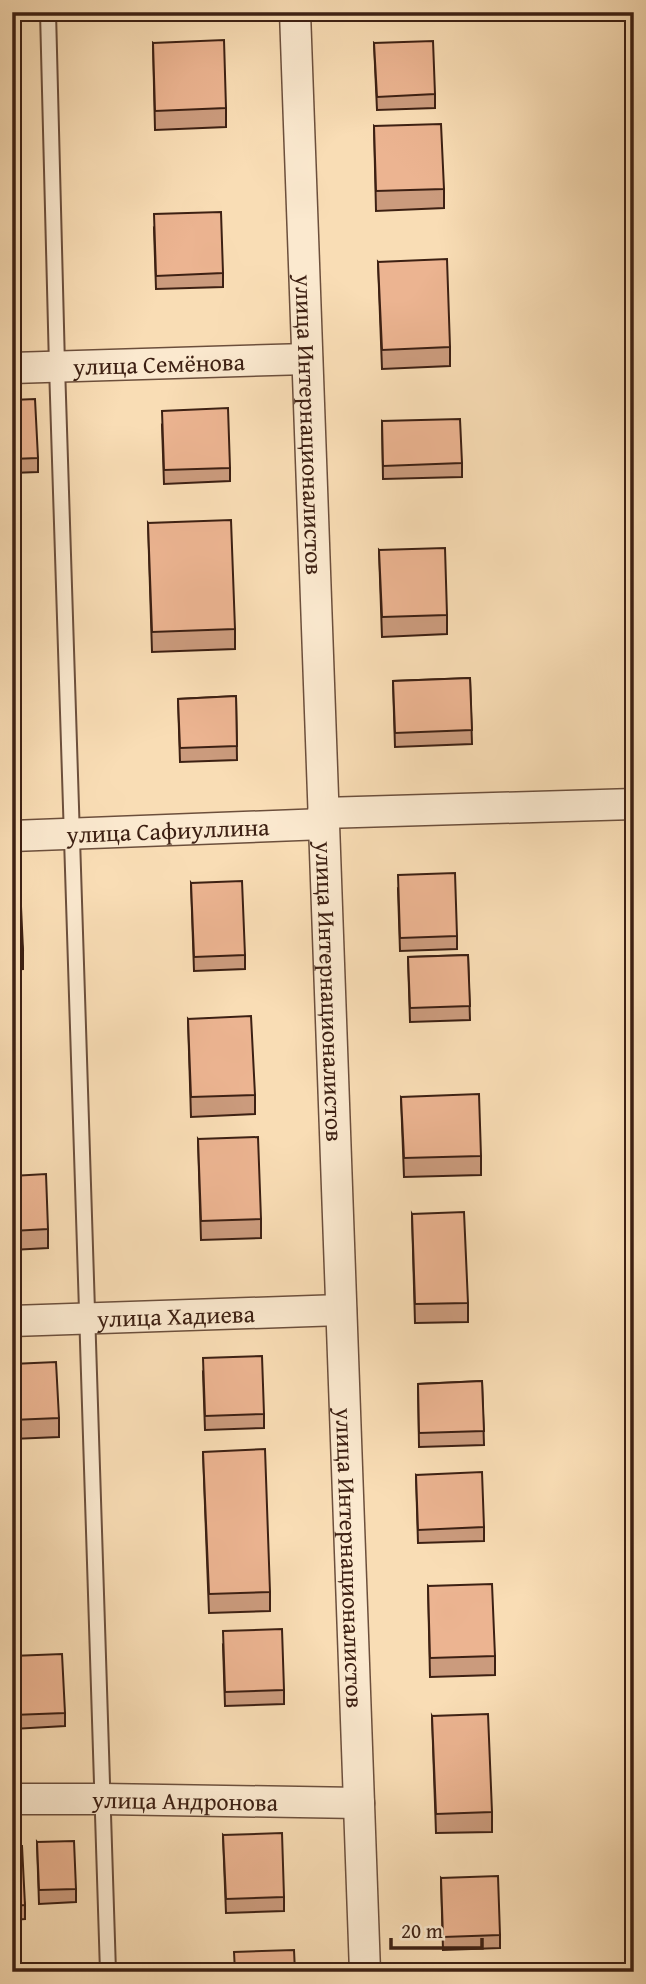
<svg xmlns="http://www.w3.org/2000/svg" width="646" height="1984" viewBox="0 0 646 1984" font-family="'Gentium Book Plus',serif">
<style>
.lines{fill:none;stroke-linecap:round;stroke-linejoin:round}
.lane-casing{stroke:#6c4f3c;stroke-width:18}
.street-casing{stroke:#6c4f3c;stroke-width:33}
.lane{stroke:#fbe9cf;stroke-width:14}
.street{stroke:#fbe9cf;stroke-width:30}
.wall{fill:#cb9b7d;stroke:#3d2013;stroke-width:2}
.building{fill:#ecb491;stroke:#3d2013;stroke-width:2}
.labels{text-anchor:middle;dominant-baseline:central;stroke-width:5;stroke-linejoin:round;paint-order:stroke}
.street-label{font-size:24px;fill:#3d2013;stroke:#fbe9cf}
</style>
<rect width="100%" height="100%" fill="#f9ddb5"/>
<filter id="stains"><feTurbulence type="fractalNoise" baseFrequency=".00286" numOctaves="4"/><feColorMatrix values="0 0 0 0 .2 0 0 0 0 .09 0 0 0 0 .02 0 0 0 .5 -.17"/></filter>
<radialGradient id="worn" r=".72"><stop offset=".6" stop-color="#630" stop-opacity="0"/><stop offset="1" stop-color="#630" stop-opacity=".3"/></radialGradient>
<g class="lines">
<g class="lane-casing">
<path id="lane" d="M 48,12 L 57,366 L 108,1972"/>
</g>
<g class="street-casing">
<g id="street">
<path id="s1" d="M 295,12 L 365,1972"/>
<path id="s2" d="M 12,368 L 307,359"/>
<path d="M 323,813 L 634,804"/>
<path id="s3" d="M 12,836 L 324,824"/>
<path id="s4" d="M 12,1321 L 341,1310"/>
<path id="s5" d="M 12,1799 L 102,1799 L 359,1803"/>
</g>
</g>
<use href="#lane" class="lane"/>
<use href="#street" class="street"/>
</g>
<path class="wall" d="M 153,43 L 226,108 L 226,127 L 155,130 Z
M 374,43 L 435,94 L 435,108 L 377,110 Z
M 374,126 L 444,189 L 444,208 L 376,211 Z
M 154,228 L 223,273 L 223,287 L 156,289 Z
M 378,262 L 450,347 L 450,366 L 382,369 Z
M 12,400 L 38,458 L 38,472 L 12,473 Z
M 382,421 L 462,463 L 462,477 L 383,479 Z
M 162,425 L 230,468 L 230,481 L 164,484 Z
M 148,523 L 235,629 L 235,649 L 152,652 Z
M 379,550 L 447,615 L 447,634 L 382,637 Z
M 470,678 L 472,744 L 395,747 L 393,681 Z
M 236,696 L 237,760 L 180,762 L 178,699 Z
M 12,715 L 18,761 L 18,775 L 12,775 Z
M 191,883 L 245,955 L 245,969 L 194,971 Z
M 12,885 L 23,950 L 23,969 L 12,970 Z
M 398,889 L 457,936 L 457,949 L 400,951 Z
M 468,955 L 470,1020 L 410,1022 L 408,957 Z
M 188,1019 L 255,1095 L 255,1114 L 191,1117 Z
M 401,1097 L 481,1156 L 481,1175 L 404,1177 Z
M 198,1139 L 261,1219 L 261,1238 L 201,1240 Z
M 12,1176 L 48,1229 L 48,1248 L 12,1250 Z
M 412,1214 L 468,1303 L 468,1322 L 415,1323 Z
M 12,1364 L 59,1418 L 59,1437 L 12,1439 Z
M 203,1372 L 264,1414 L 264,1428 L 205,1430 Z
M 482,1381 L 484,1445 L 419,1447 L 418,1384 Z
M 203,1452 L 270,1592 L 270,1611 L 209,1613 Z
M 416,1475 L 484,1527 L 484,1541 L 418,1543 Z
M 428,1586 L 495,1656 L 495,1675 L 430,1677 Z
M 223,1645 L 284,1690 L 284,1704 L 225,1706 Z
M 12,1656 L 65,1713 L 65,1726 L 13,1729 Z
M 432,1716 L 492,1812 L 492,1832 L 436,1833 Z
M 223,1835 L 284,1897 L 284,1911 L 226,1913 Z
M 37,1842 L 76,1889 L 76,1902 L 39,1904 Z
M 12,1846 L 25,1905 L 25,1919 L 12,1920 Z
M 441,1878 L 500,1935 L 500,1948 L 443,1950 Z"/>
<path class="building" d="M 224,40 L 226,108 L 155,111 L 153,43 Z
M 433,41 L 435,94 L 377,97 L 374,43 Z
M 441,124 L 444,189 L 376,191 L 374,126 Z
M 221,212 L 223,273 L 156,276 L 154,214 Z
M 447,259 L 450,347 L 382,350 L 378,262 Z
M 35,399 L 38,458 L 12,459 L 12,400 Z
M 228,408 L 230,468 L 164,470 L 162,411 Z
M 460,419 L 462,463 L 383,466 L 382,421 Z
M 231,520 L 235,629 L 152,632 L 148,523 Z
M 445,548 L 447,615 L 382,617 L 379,550 Z
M 470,678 L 472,730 L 395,733 L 393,681 Z
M 236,696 L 237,746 L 180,748 L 178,699 Z
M 12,715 L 16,715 L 18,761 L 12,762 Z
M 455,873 L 457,936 L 400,938 L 398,875 Z
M 242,881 L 245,955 L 194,957 L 191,883 Z
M 12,885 L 20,885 L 23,950 L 12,950 Z
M 468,955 L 470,1006 L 410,1008 L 408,957 Z
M 251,1016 L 255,1095 L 191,1097 L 188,1019 Z
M 479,1094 L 481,1156 L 404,1158 L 401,1097 Z
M 258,1137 L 261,1219 L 201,1221 L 198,1139 Z
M 46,1174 L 48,1229 L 12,1231 L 12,1176 Z
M 464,1212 L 468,1303 L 415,1304 L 412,1214 Z
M 262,1356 L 264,1414 L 205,1416 L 203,1358 Z
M 56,1362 L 59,1418 L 12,1420 L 12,1364 Z
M 482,1381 L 484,1431 L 419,1433 L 418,1384 Z
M 265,1449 L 270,1592 L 209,1594 L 203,1452 Z
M 482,1472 L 484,1527 L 418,1530 L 416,1475 Z
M 492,1584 L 495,1656 L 430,1658 L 428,1586 Z
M 282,1629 L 284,1690 L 225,1692 L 223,1631 Z
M 62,1654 L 65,1713 L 13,1715 L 12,1656 Z
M 488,1714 L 492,1812 L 436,1814 L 432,1716 Z
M 282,1833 L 284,1897 L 226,1899 L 223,1835 Z
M 74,1841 L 76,1889 L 39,1890 L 37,1842 Z
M 12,1846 L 22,1846 L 25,1905 L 12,1906 Z
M 498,1876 L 500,1935 L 443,1937 L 441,1878 Z
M 294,1950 L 295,1972 L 235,1972 L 234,1952 Z"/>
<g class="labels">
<g class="street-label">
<text stroke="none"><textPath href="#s2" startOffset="147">улица Семёнова</textPath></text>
<text stroke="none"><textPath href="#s1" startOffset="413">улица Интернационалистов</textPath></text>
<text stroke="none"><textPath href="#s3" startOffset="156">улица Сафиуллина</textPath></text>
<text stroke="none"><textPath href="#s1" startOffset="980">улица Интернационалистов</textPath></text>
<text stroke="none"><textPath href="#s4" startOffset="164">улица Хадиева</textPath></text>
<text stroke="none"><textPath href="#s1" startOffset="1547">улица Интернационалистов</textPath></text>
<text stroke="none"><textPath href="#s5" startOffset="173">улица Андронова</textPath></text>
</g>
</g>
<rect width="646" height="1984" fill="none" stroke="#f9ddb5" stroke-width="42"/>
<rect x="14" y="14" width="618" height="1956" fill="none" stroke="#3d2013" stroke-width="3.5"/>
<rect x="21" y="21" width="604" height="1942" fill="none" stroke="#3d2013" stroke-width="2"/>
<path d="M391 1938v10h91v-10" fill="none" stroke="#3d2013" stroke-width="3.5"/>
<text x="401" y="1938" font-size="21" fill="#3d2013" stroke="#fbe9cf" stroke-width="5" paint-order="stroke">20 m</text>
<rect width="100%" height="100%" filter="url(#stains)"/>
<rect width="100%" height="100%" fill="url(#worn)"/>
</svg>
